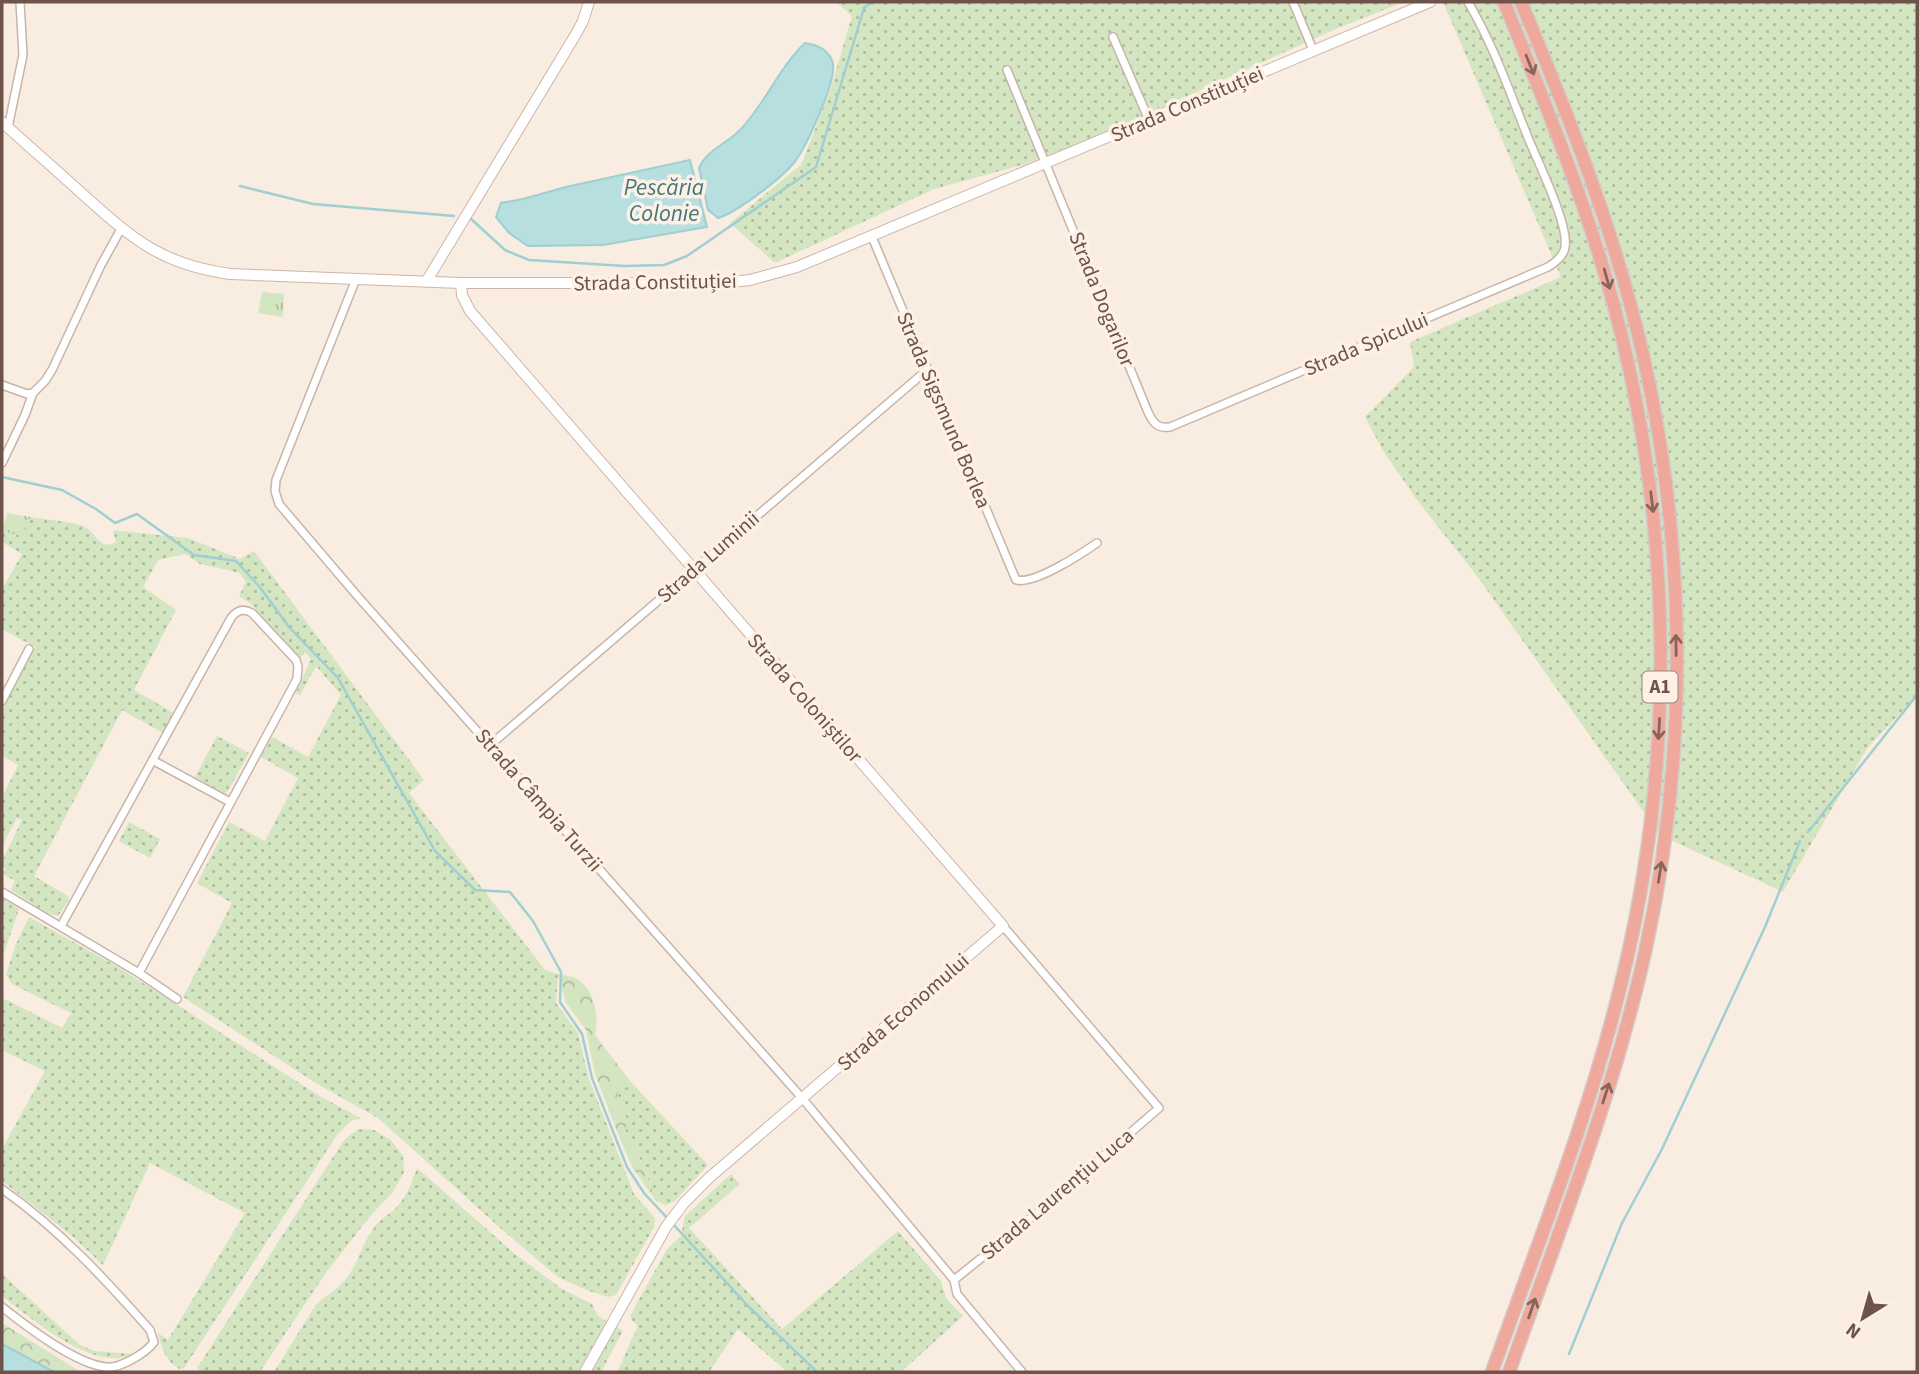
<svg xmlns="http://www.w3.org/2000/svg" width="1919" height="1374" viewBox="0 0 1919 1374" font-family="'Source Sans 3',sans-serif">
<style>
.grass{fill:url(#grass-dots)}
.forest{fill:url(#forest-crowns)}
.park{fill:url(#park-tufts)}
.water{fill:#b7dfe0;stroke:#9fcfd1;stroke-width:2}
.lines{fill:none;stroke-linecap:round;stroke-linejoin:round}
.stream{stroke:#9fcfd1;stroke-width:2.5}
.street-casing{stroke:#c8b4a9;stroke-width:10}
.secondary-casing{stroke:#ceb5a9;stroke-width:12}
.highway-casing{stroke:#d4cbc9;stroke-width:15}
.street{stroke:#fff;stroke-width:7}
.secondary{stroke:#fff;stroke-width:10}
.highway{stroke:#efa99c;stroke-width:12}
.oneway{stroke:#88645a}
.labels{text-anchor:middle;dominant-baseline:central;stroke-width:7;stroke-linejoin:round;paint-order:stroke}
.shield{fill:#fdf1e6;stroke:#998279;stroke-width:2}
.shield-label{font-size:19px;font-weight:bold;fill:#6e534a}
.street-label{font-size:21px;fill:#6e534a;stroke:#fdf1e6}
.water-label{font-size:23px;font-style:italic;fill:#437679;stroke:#fdf1e6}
</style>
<defs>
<pattern id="grass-dots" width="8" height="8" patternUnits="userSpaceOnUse" patternTransform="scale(1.75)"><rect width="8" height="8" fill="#d4e5c1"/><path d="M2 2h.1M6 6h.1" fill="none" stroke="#b0bc9f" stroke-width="1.8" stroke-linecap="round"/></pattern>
<pattern id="forest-crowns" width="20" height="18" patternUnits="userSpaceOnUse" patternTransform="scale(1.75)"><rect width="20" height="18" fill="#d4e5c1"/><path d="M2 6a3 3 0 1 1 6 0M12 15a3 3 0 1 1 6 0" fill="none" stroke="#b0bc9f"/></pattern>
<pattern id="park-tufts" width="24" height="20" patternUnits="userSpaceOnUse" patternTransform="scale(1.75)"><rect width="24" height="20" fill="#d4e5c1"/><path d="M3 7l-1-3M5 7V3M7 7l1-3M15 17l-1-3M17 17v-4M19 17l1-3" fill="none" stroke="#b0bc9f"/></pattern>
</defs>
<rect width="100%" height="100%" fill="#f9ede1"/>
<path class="grass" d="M 836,2 L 1404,2 L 1338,28 L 1119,127 L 1025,164 L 934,189 L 775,263 L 730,223 L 801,165 L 830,91 L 852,16 Z
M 1443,2 L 1917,2 L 1917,696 L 1868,747 L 1783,892 L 1660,835 L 1477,576 L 1417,500 L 1383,451 L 1365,417 L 1414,367 L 1410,342 L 1561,277 Z
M 31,517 C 42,519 77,522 85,527 C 97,534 100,551 116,542 L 113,530 L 188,538 L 240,559 L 254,551 L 424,780 L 409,793 L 545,970 L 558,974 L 556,1003 L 578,1033 L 589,1079 L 634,1194 L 655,1218 L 654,1227 L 616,1295 L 608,1297 L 586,1290 L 558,1277 L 507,1234 L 378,1118 L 319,1085 L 183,997 L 232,903 L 197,883 L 229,822 L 265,841 L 298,778 L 261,757 L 272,737 L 308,757 L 341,695 L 316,666 L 300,695 L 296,693 L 311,659 L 305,652 L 300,659 L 251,604 L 239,596 L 246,582 L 240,573 L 200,564 L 185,554 L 158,560 L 143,587 L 176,610 L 134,690 L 174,713 L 163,733 L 122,710 L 34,876 L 68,896 L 69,900 L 58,916 L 47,913 L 11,890 L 15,881 L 3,874 L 6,869 L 2,866 L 2,861 L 22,820 L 17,818 L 2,846 L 2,797 L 18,765 L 2,756 L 2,711 L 35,647 L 2,629 L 2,589 L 22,554 L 2,542 L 2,531 L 21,535 Z
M 217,736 L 249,753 L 228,791 L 224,793 L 195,777 Z
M 129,822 L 160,839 L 150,858 L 119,841 Z
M 2,898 L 19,909 L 2,959 Z
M 29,917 L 118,967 L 318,1095 L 362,1119 L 352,1120 L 337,1135 L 184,1368 L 179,1369 C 166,1361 161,1348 158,1333 L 168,1340 L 245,1213 L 150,1163 L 103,1265 L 72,1236 L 2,1181 L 2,1149 L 45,1071 L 2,1050 L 2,1001 L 5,999 L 62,1028 L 71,1013 L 12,984 L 6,975 L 15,946 Z
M 631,1082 L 708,1165 L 675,1201 L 666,1205 L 656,1201 L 642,1163 L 626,1133 L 626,1112 L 617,1094 Z
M 358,1129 L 374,1130 L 391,1140 L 403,1156 L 404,1172 L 393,1192 L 371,1215 L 325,1274 L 260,1372 L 203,1372 L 197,1368 L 344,1140 Z
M 417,1168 L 515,1254 L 562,1289 L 592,1304 L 598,1316 L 623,1331 L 601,1372 L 274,1372 L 315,1306 C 324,1296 336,1291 344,1281 C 359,1264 362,1242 376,1225 C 381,1219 388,1215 393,1211 C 406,1199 411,1184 417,1168 Z
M 731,1174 L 740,1184 L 689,1228 L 782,1329 L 898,1231 L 941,1281 L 946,1298 L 963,1316 L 901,1372 L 787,1372 L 738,1329 L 709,1372 L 617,1372 C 625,1357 629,1342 638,1327 L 631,1319 L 631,1314 L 667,1249 L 681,1236 L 685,1216 Z
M 2,1274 L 80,1345 L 94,1351 L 134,1354 C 95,1374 32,1319 2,1296 Z"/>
<path class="forest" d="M 558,974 C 563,975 570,976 575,978 C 595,987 599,1017 595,1035 L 631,1082 L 617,1094 L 626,1112 L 626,1133 L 642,1163 L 656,1201 L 632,1167 L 620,1139 L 595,1074 L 586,1030 L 566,1003 Z
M 2,1323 L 81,1372 L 54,1372 L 2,1344 Z"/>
<path class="park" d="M 262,292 L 284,294 L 283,317 L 258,313 Z
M 7,513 L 31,517 L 21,536 L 2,531 Z"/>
<path class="water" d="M 805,43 C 818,45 830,50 833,64 C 836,83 805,150 793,164 C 779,180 736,213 718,218 L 708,210 L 699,168 C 707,150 726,144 739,131 C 764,106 780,66 805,43 Z
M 690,160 L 707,227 L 603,245 L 528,246 L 509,233 L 496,217 L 501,203 L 523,199 L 566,187 Z
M 2,1344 L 54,1372 L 2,1372 Z"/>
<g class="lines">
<path class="stream" d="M 240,186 L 313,204 L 454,216
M 470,218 L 505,250 L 529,260 L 625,266 L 664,265 L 687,256 L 816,167 L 864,8 L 872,2
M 2,477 L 62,490 L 96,509 L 115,523 L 137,514 L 194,555 L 236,561 L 259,586 L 289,627 L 338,678 L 435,851 L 475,890 L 510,892 L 533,921 L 561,972 L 560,1002 L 582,1034 L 592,1078 L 627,1167 L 644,1193 L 669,1220
M 1808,832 L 1917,695
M 673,1224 L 747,1305 L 817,1372
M 1569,1354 L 1622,1223 L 1662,1149 L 1765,927 L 1800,841"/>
<g class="street-casing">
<path id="street" d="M 1293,2 L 1313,50
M 1113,37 L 1149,120
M 1007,70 L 1148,412 C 1153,423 1158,429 1170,427 L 1548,267 C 1556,262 1564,256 1565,247 C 1569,225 1538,162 1529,140 C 1509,91 1495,48 1468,2
M 8,128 L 23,55 L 20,2
M 872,237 L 1016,580 C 1034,585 1081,554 1097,543
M 356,279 L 276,480 L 275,491 L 279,504 L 360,599 L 802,1098 L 954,1280 L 957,1294 L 1022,1372
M 2,385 L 27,394 L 33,393
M 33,393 L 45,381 L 52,370 L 101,265 L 121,229
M 2,463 L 25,415 L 33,393
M 2,701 L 29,649
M 490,745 L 927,370
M 154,761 L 230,802
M 2,892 L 139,973 L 177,999
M 61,926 L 231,618 C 237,610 243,608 252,613 L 296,660 L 298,666 L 297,679 L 139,973
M 2,1189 C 59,1229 104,1278 150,1330 L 154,1342 C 146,1353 120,1369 106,1367 C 75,1364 26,1326 2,1307
M 954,1280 L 1047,1205 L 1159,1108 L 1003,926"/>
</g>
<g class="secondary-casing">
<path id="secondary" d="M 2,122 C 27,145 53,167 78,190 C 131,237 158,264 230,274 L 461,283 L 721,283 L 750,280 L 797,267 L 1430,2
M 426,282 L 576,34 L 583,21 L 589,2
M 461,283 L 462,295 L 470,311 L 1003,926 L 710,1177 L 684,1203 L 666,1227 L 585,1372"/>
</g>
<g class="highway-casing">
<path id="highway" d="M 1492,1372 C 1538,1243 1590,1114 1622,980 C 1676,760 1673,528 1615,310 C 1587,204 1545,103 1504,2
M 1509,1372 C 1558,1234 1613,1096 1645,952 C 1692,739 1687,514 1630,303 C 1602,200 1562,100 1521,2"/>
</g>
<use href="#street" class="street"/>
<use href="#secondary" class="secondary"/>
<use href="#highway" class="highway"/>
</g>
<defs><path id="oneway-shaft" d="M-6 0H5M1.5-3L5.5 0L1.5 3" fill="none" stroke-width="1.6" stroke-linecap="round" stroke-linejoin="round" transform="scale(1.75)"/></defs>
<g class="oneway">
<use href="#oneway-shaft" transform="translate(1530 65) rotate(68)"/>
<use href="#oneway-shaft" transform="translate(1607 279) rotate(74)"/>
<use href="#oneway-shaft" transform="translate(1652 502) rotate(83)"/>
<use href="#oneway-shaft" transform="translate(1676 645) rotate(-91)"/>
<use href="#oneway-shaft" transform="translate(1659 729) rotate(93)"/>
<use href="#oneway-shaft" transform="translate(1660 872) rotate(-81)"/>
<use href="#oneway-shaft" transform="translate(1606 1093) rotate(-72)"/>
<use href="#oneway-shaft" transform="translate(1532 1308) rotate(-71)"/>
</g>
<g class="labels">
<rect class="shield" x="1642.5" y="671.5" width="35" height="31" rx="5"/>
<g class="shield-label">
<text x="1660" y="687">A1</text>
</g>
<g class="street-label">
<text transform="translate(1187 104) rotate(-23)">Strada Constituției</text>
<text transform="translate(655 282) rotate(-1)">Strada Constituției</text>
<text transform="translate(1102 299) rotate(68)">Strada Dogarilor</text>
<text transform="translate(1366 344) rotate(-23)">Strada Spicului</text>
<text transform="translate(944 410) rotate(67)">Strada Sigsmund Borlea</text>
<text transform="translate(708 557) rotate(-41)">Strada Luminii</text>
<text transform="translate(805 698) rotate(49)">Strada Coloniștilor</text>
<text transform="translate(539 800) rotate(49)">Strada Câmpia Turzii</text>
<text transform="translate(903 1012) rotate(-41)">Strada Economului</text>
<text transform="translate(1057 1194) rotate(-40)">Strada Laurențiu Luca</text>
</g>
<g class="water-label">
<text x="664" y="187">Pescăria<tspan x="664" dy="26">Colonie</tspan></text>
</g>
</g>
<rect width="1919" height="1374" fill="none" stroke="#6e534a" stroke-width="7"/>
<g transform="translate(1863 1318) rotate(217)" stroke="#fdf1e6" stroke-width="5" paint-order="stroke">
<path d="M0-5L12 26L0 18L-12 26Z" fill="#6e534a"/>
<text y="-10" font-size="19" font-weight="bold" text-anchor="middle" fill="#6e534a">N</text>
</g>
</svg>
